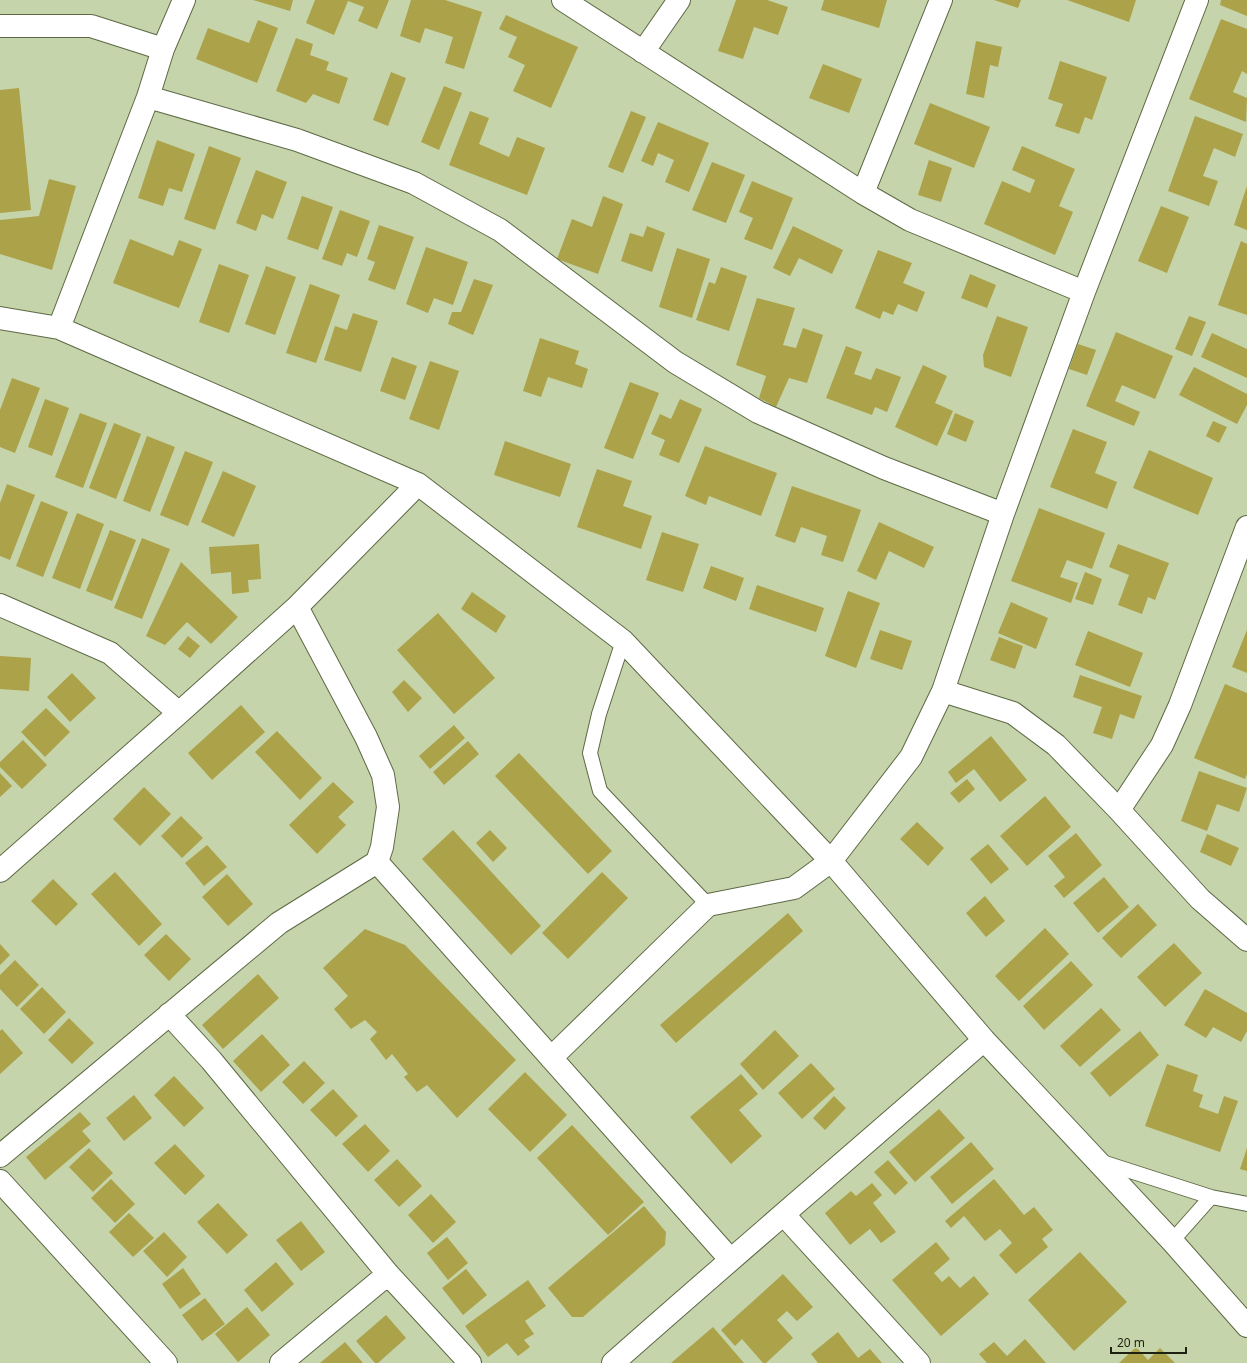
<svg xmlns="http://www.w3.org/2000/svg" width="1247" height="1363" viewBox="0 0 1247 1363" font-family="'Noto Sans',sans-serif">
<style>
.building{fill:#aba249}
.lines{fill:none;stroke-linecap:round;stroke-linejoin:round}
.service-casing{stroke:#5d6944;stroke-width:16}
.minor-casing{stroke:#5d6944;stroke-width:24}
.service{stroke:#fff;stroke-width:14}
.minor{stroke:#fff;stroke-width:22}
</style>
<rect width="100%" height="100%" fill="#c6d4ab"/>
<path class="building" d="M 253,0 L 293,0 L 290,11 Z
M 315,0 L 389,0 L 377,29 L 358,21 L 364,7 L 348,1 L 334,35 L 306,23 Z
M 411,0 L 445,0 L 482,12 L 464,69 L 445,63 L 453,37 L 425,28 L 420,43 L 400,36 Z
M 736,0 L 767,0 L 788,7 L 778,35 L 754,27 L 743,59 L 718,51 Z
M 824,0 L 887,0 L 879,28 L 821,10 Z
M 994,0 L 1021,0 L 1018,8 Z
M 1067,0 L 1136,0 L 1129,22 Z
M 1221,0 L 1247,0 L 1247,16 L 1220,5 Z
M 506,15 L 578,47 L 551,108 L 513,91 L 525,65 L 508,57 L 517,37 L 499,29 Z
M 1221,19 L 1247,29 L 1247,74 L 1242,71 L 1233,92 L 1247,98 L 1246,122 L 1189,99 Z
M 258,20 L 278,28 L 257,83 L 196,59 L 208,28 L 249,43 Z
M 296,38 L 313,44 L 310,55 L 329,62 L 326,70 L 348,78 L 339,104 L 313,94 L 306,103 L 276,91 Z
M 976,41 L 1002,47 L 998,67 L 990,65 L 984,98 L 966,94 Z
M 1060,61 L 1107,77 L 1092,120 L 1085,117 L 1079,134 L 1055,126 L 1063,104 L 1048,99 Z
M 823,64 L 862,79 L 849,113 L 809,98 Z
M 391,72 L 406,78 L 388,126 L 373,120 Z
M 444,86 L 462,93 L 439,150 L 421,142 Z
M 19,88 L 31,210 L 0,213 L 0,90 Z
M 930,103 L 990,127 L 974,168 L 914,144 Z
M 470,111 L 489,118 L 479,144 L 509,157 L 517,137 L 545,148 L 527,195 L 449,165 Z
M 631,111 L 646,117 L 623,173 L 608,167 Z
M 1195,116 L 1243,134 L 1235,157 L 1214,148 L 1203,176 L 1218,181 L 1209,206 L 1168,191 Z
M 658,122 L 709,143 L 689,192 L 665,182 L 674,160 L 658,153 L 653,166 L 641,161 Z
M 157,140 L 195,154 L 182,192 L 169,188 L 163,206 L 138,198 Z
M 209,146 L 241,158 L 215,230 L 184,219 Z
M 1022,146 L 1075,169 L 1059,206 L 1073,212 L 1055,255 L 984,224 L 1002,181 L 1030,193 L 1035,180 L 1012,170 Z
M 929,160 L 952,168 L 941,202 L 918,195 Z
M 712,162 L 745,175 L 726,223 L 692,210 Z
M 256,170 L 287,182 L 273,219 L 262,214 L 256,231 L 236,223 Z
M 49,179 L 76,186 L 52,270 L 0,254 L 0,220 L 39,216 Z
M 752,181 L 793,198 L 772,250 L 744,239 L 753,218 L 739,212 Z
M 1247,186 L 1247,230 L 1234,225 Z
M 302,196 L 333,207 L 318,250 L 287,239 Z
M 603,196 L 623,204 L 598,274 L 557,259 L 572,219 L 592,227 Z
M 1161,206 L 1189,217 L 1167,273 L 1138,261 Z
M 340,210 L 370,221 L 357,257 L 347,253 L 342,266 L 322,259 Z
M 379,225 L 414,237 L 395,290 L 368,280 L 375,262 L 367,259 Z
M 647,226 L 665,233 L 652,272 L 621,261 L 630,233 L 643,237 Z
M 793,226 L 843,250 L 832,274 L 799,258 L 790,276 L 773,268 Z
M 130,239 L 173,256 L 179,240 L 202,249 L 179,308 L 113,283 Z
M 1241,241 L 1247,244 L 1247,315 L 1218,305 Z
M 426,247 L 468,262 L 453,305 L 434,298 L 428,313 L 406,304 Z
M 677,248 L 710,259 L 692,318 L 659,307 Z
M 878,250 L 912,263 L 903,283 L 925,292 L 917,312 L 898,304 L 893,315 L 883,311 L 880,319 L 855,308 Z
M 219,264 L 249,275 L 229,333 L 199,322 Z
M 266,266 L 296,277 L 275,335 L 245,324 Z
M 721,267 L 747,276 L 729,331 L 696,320 L 709,282 L 715,284 Z
M 970,274 L 996,285 L 987,308 L 961,298 Z
M 474,279 L 493,285 L 473,335 L 448,324 L 452,312 L 461,312 Z
M 310,284 L 340,295 L 316,363 L 286,353 Z
M 757,298 L 795,308 L 783,345 L 796,348 L 803,328 L 823,335 L 807,383 L 789,378 L 776,407 L 759,398 L 766,376 L 736,365 Z
M 353,313 L 378,321 L 361,372 L 324,360 L 335,326 L 347,330 Z
M 997,316 L 1028,327 L 1011,377 L 984,367 L 983,355 Z
M 1189,316 L 1206,322 L 1192,356 L 1175,349 Z
M 1116,332 L 1173,356 L 1155,399 L 1122,385 L 1115,401 L 1140,412 L 1134,426 L 1086,406 Z
M 1212,333 L 1247,349 L 1247,378 L 1201,357 Z
M 540,338 L 579,351 L 575,364 L 588,369 L 582,388 L 548,377 L 541,397 L 523,391 Z
M 1078,344 L 1096,350 L 1087,375 L 1069,369 Z
M 846,346 L 862,352 L 854,374 L 871,380 L 876,368 L 901,377 L 887,412 L 875,407 L 872,415 L 826,398 Z
M 392,357 L 417,366 L 405,400 L 380,391 Z
M 430,361 L 459,371 L 439,430 L 409,419 Z
M 923,365 L 947,376 L 935,403 L 953,411 L 937,446 L 895,427 Z
M 1194,367 L 1247,394 L 1247,405 L 1237,424 L 1179,395 Z
M 12,378 L 40,388 L 15,453 L 0,447 L 0,410 Z
M 630,382 L 659,393 L 633,459 L 604,448 Z
M 45,399 L 69,408 L 52,456 L 28,447 Z
M 680,399 L 702,409 L 679,463 L 659,455 L 665,440 L 651,434 L 660,414 L 671,419 Z
M 80,413 L 107,423 L 83,488 L 55,477 Z
M 955,413 L 974,421 L 966,442 L 947,434 Z
M 1213,421 L 1227,427 L 1219,443 L 1206,436 Z
M 114,423 L 141,434 L 116,499 L 89,488 Z
M 1073,429 L 1107,442 L 1095,473 L 1117,482 L 1107,509 L 1050,487 Z
M 147,436 L 175,447 L 150,512 L 123,501 Z
M 505,441 L 571,464 L 560,497 L 494,475 Z
M 705,446 L 777,473 L 761,516 L 709,496 L 706,505 L 685,496 Z
M 1149,450 L 1213,478 L 1198,515 L 1133,488 Z
M 185,451 L 213,462 L 188,526 L 160,515 Z
M 597,469 L 632,481 L 623,506 L 652,516 L 641,549 L 577,527 Z
M 223,471 L 256,486 L 234,537 L 201,522 Z
M 7,484 L 35,495 L 10,560 L 0,556 L 0,503 Z
M 792,486 L 861,510 L 843,562 L 821,555 L 827,536 L 801,527 L 795,543 L 775,536 Z
M 41,501 L 68,512 L 43,577 L 16,566 Z
M 1039,508 L 1105,533 L 1092,569 L 1067,560 L 1060,577 L 1078,583 L 1071,603 L 1011,581 Z
M 77,513 L 104,524 L 80,589 L 52,578 Z
M 879,522 L 934,547 L 924,568 L 889,551 L 876,580 L 857,571 Z
M 110,530 L 136,540 L 112,601 L 86,591 Z
M 662,532 L 699,544 L 683,592 L 646,580 Z
M 142,538 L 170,549 L 142,619 L 114,608 Z
M 259,544 L 261,579 L 248,580 L 249,592 L 232,594 L 231,572 L 211,574 L 209,547 Z
M 1118,544 L 1169,563 L 1155,600 L 1148,597 L 1142,614 L 1118,605 L 1129,575 L 1109,567 Z
M 181,562 L 238,617 L 211,644 L 187,622 L 165,645 L 146,636 Z
M 711,566 L 744,578 L 736,601 L 703,588 Z
M 1085,572 L 1102,579 L 1093,605 L 1075,599 Z
M 757,585 L 824,608 L 816,632 L 749,609 Z
M 848,591 L 880,603 L 856,668 L 825,656 Z
M 472,592 L 506,616 L 496,633 L 461,609 Z
M 1011,602 L 1048,618 L 1036,649 L 998,633 Z
M 438,613 L 495,678 L 454,714 L 397,650 Z
M 880,630 L 912,641 L 902,670 L 870,659 Z
M 1247,630 L 1247,673 L 1232,667 Z
M 1088,631 L 1143,653 L 1130,687 L 1075,665 Z
M 188,636 L 200,646 L 190,658 L 178,649 Z
M 999,637 L 1023,646 L 1015,669 L 990,660 Z
M 0,656 L 31,658 L 29,691 L 0,689 Z
M 72,673 L 96,698 L 70,722 L 47,697 Z
M 1080,675 L 1142,696 L 1134,719 L 1120,714 L 1112,739 L 1093,733 L 1102,707 L 1073,697 Z
M 404,680 L 422,698 L 408,712 L 392,692 Z
M 1225,684 L 1247,693 L 1247,774 L 1245,779 L 1194,758 Z
M 241,705 L 265,732 L 212,780 L 188,753 Z
M 46,708 L 70,732 L 45,757 L 21,732 Z
M 454,725 L 465,738 L 430,769 L 419,756 Z
M 277,731 L 322,778 L 300,800 L 255,752 Z
M 991,736 L 1027,780 L 1000,802 L 974,769 L 956,783 L 948,772 Z
M 23,740 L 47,765 L 22,789 L 0,767 L 0,762 Z
M 468,741 L 479,754 L 444,785 L 433,772 Z
M 519,753 L 612,851 L 588,874 L 495,776 Z
M 1199,771 L 1247,788 L 1239,812 L 1217,804 L 1207,831 L 1181,821 Z
M 0,773 L 12,786 L 0,797 Z
M 967,779 L 975,789 L 959,803 L 950,793 Z
M 333,782 L 354,802 L 338,817 L 346,825 L 317,854 L 289,825 Z
M 144,787 L 171,814 L 140,846 L 113,819 Z
M 1045,796 L 1071,827 L 1027,866 L 1000,836 Z
M 181,816 L 203,838 L 182,858 L 161,836 Z
M 917,822 L 944,848 L 928,866 L 900,839 Z
M 453,830 L 541,926 L 511,955 L 422,859 Z
M 490,830 L 507,848 L 493,862 L 476,843 Z
M 1076,833 L 1102,865 L 1064,898 L 1054,886 L 1065,877 L 1048,856 Z
M 1207,834 L 1239,848 L 1231,866 L 1200,852 Z
M 988,844 L 1009,869 L 991,884 L 970,859 Z
M 207,845 L 227,867 L 204,886 L 185,863 Z
M 115,872 L 162,924 L 139,946 L 91,894 Z
M 602,872 L 628,898 L 568,959 L 542,933 Z
M 227,874 L 253,904 L 228,926 L 202,897 Z
M 1104,877 L 1129,907 L 1098,933 L 1073,903 Z
M 53,879 L 78,904 L 56,926 L 31,901 Z
M 985,896 L 1005,921 L 986,937 L 966,913 Z
M 1138,904 L 1157,925 L 1121,958 L 1102,938 Z
M 788,913 L 803,931 L 676,1043 L 660,1025 Z
M 1045,928 L 1069,954 L 1019,1001 L 995,976 Z
M 365,929 L 405,945 L 516,1060 L 457,1118 L 427,1085 L 417,1092 L 404,1077 L 408,1074 L 392,1054 L 386,1060 L 370,1039 L 377,1032 L 365,1020 L 351,1029 L 334,1009 L 348,996 L 323,968 Z
M 166,934 L 191,959 L 169,981 L 144,955 Z
M 1174,943 L 1202,973 L 1165,1007 L 1137,977 Z
M 0,944 L 10,955 L 0,965 Z
M 15,960 L 39,985 L 17,1007 L 0,989 L 0,975 Z
M 1071,961 L 1093,985 L 1044,1030 L 1023,1006 Z
M 258,974 L 279,998 L 223,1049 L 202,1025 Z
M 42,987 L 66,1012 L 44,1034 L 20,1009 Z
M 1205,989 L 1247,1013 L 1247,1031 L 1241,1042 L 1213,1027 L 1206,1038 L 1184,1025 Z
M 1101,1008 L 1121,1030 L 1080,1067 L 1060,1046 Z
M 69,1018 L 94,1043 L 72,1064 L 48,1040 Z
M 2,1029 L 23,1053 L 0,1074 L 0,1031 Z
M 775,1030 L 799,1056 L 763,1090 L 740,1064 Z
M 1140,1031 L 1159,1055 L 1110,1097 L 1090,1073 Z
M 262,1034 L 290,1065 L 261,1092 L 233,1061 Z
M 304,1061 L 325,1083 L 303,1104 L 282,1082 Z
M 811,1063 L 835,1089 L 802,1119 L 778,1093 Z
M 1167,1064 L 1198,1075 L 1193,1091 L 1203,1095 L 1199,1107 L 1218,1114 L 1224,1096 L 1238,1101 L 1220,1152 L 1145,1126 Z
M 525,1072 L 567,1115 L 530,1152 L 488,1109 Z
M 741,1074 L 758,1094 L 739,1110 L 762,1136 L 731,1164 L 690,1117 Z
M 174,1076 L 204,1108 L 184,1127 L 154,1095 Z
M 333,1089 L 358,1116 L 336,1137 L 310,1110 Z
M 134,1095 L 152,1118 L 124,1141 L 106,1118 Z
M 834,1096 L 846,1108 L 825,1130 L 813,1118 Z
M 939,1109 L 965,1138 L 915,1182 L 889,1152 Z
M 80,1112 L 91,1124 L 82,1131 L 91,1141 L 45,1180 L 26,1157 Z
M 365,1124 L 390,1151 L 368,1172 L 342,1144 Z
M 572,1125 L 644,1202 L 608,1235 L 537,1158 Z
M 971,1142 L 994,1169 L 952,1204 L 930,1177 Z
M 175,1144 L 205,1176 L 185,1195 L 154,1163 Z
M 89,1148 L 113,1173 L 93,1192 L 69,1167 Z
M 1247,1148 L 1247,1171 L 1240,1169 Z
M 397,1159 L 422,1186 L 399,1207 L 374,1180 Z
M 888,1160 L 908,1183 L 895,1195 L 874,1172 Z
M 111,1179 L 135,1204 L 115,1223 L 91,1198 Z
M 994,1179 L 1024,1215 L 1034,1207 L 1053,1230 L 1042,1239 L 1048,1247 L 1016,1274 L 999,1255 L 1012,1243 L 1000,1229 L 985,1241 L 964,1216 L 951,1228 L 945,1221 Z
M 872,1183 L 882,1195 L 873,1203 L 896,1232 L 881,1243 L 870,1229 L 850,1245 L 825,1213 L 851,1191 L 856,1196 Z
M 431,1194 L 456,1222 L 433,1243 L 408,1215 Z
M 218,1203 L 248,1235 L 227,1254 L 197,1222 Z
M 644,1206 L 666,1232 L 665,1245 L 583,1317 L 572,1317 L 548,1288 Z
M 129,1213 L 154,1238 L 133,1257 L 109,1232 Z
M 301,1221 L 325,1252 L 301,1271 L 276,1240 Z
M 164,1232 L 187,1257 L 167,1277 L 143,1251 Z
M 447,1237 L 468,1263 L 448,1280 L 427,1253 Z
M 936,1242 L 950,1259 L 934,1273 L 942,1282 L 949,1276 L 960,1288 L 974,1276 L 989,1294 L 941,1336 L 892,1280 Z
M 1080,1252 L 1127,1302 L 1074,1351 L 1028,1300 Z
M 276,1262 L 294,1284 L 262,1312 L 244,1290 Z
M 183,1268 L 201,1294 L 180,1309 L 162,1284 Z
M 466,1269 L 487,1295 L 463,1315 L 442,1288 Z
M 783,1274 L 813,1307 L 797,1321 L 787,1311 L 777,1320 L 793,1338 L 766,1363 L 763,1363 L 742,1339 L 735,1346 L 721,1330 Z
M 528,1280 L 546,1306 L 525,1321 L 534,1334 L 524,1340 L 530,1347 L 518,1356 L 507,1343 L 488,1357 L 465,1326 Z
M 205,1298 L 225,1324 L 202,1341 L 182,1315 Z
M 247,1307 L 270,1335 L 238,1362 L 215,1334 Z
M 386,1315 L 406,1338 L 378,1363 L 375,1363 L 356,1341 Z
M 713,1327 L 744,1363 L 671,1363 Z
M 838,1332 L 858,1358 L 870,1349 L 882,1363 L 818,1363 L 811,1354 Z
M 1025,1339 L 1046,1363 L 987,1363 L 979,1354 L 994,1342 L 1007,1356 Z
M 345,1342 L 363,1363 L 320,1363 Z
M 1136,1347 L 1148,1360 L 1160,1348 L 1175,1363 L 1119,1363 Z"/>
<g class="lines">
<g class="service-casing">
<path id="service" d="M 623,641 L 599,714 L 590,753 L 600,791 L 708,905
M 1099,1161 L 1211,1197
M 1172,1241 L 1211,1197 L 1247,1204"/>
</g>
<g class="minor-casing">
<path id="minor" d="M 563,0 L 863,193 L 910,220 L 1084,292
M 0,26 L 91,26 L 163,49
M 643,52 L 679,0
M 148,97 L 297,140 L 414,183 L 500,230 L 675,362 L 758,412 L 884,468 L 1003,514
M 863,193 L 941,0
M 0,318 L 59,328 L 418,484 L 623,641 L 831,861 L 984,1040 L 1172,1241 L 1247,1326
M 59,328 L 148,97 L 163,49 L 184,0
M 0,605 L 110,653 L 179,713
M 943,691 L 1013,713 L 1056,745 L 1119,810 L 1200,899 L 1247,940
M 1119,810 L 1162,745 L 1180,705 L 1247,527
M 377,862 L 730,1259
M 0,871 L 179,713 L 297,607 L 418,484
M 169,1014 L 211,1060 L 388,1274 L 470,1363
M 551,1058 L 708,905 L 794,888 L 831,861 L 911,757 L 943,691 L 1003,514 L 1084,292 L 1197,0
M 0,1156 L 279,923 L 377,862 L 382,847 L 388,807 L 383,775 L 366,737 L 297,607
M 0,1181 L 166,1363
M 784,1215 L 919,1363
M 281,1363 L 388,1274
M 613,1363 C 736,1254 861,1148 984,1040"/>
</g>
<use href="#service" class="service"/>
<use href="#minor" class="minor"/>
</g>
<path d="M1111 1347v6h75v-6" fill="none" stroke="#1c2111" stroke-width="2"/>
<text x="1117" y="1347" font-size="12" fill="#1c2111" stroke="#c6d4ab" stroke-width="3" paint-order="stroke">20 m</text>
</svg>
